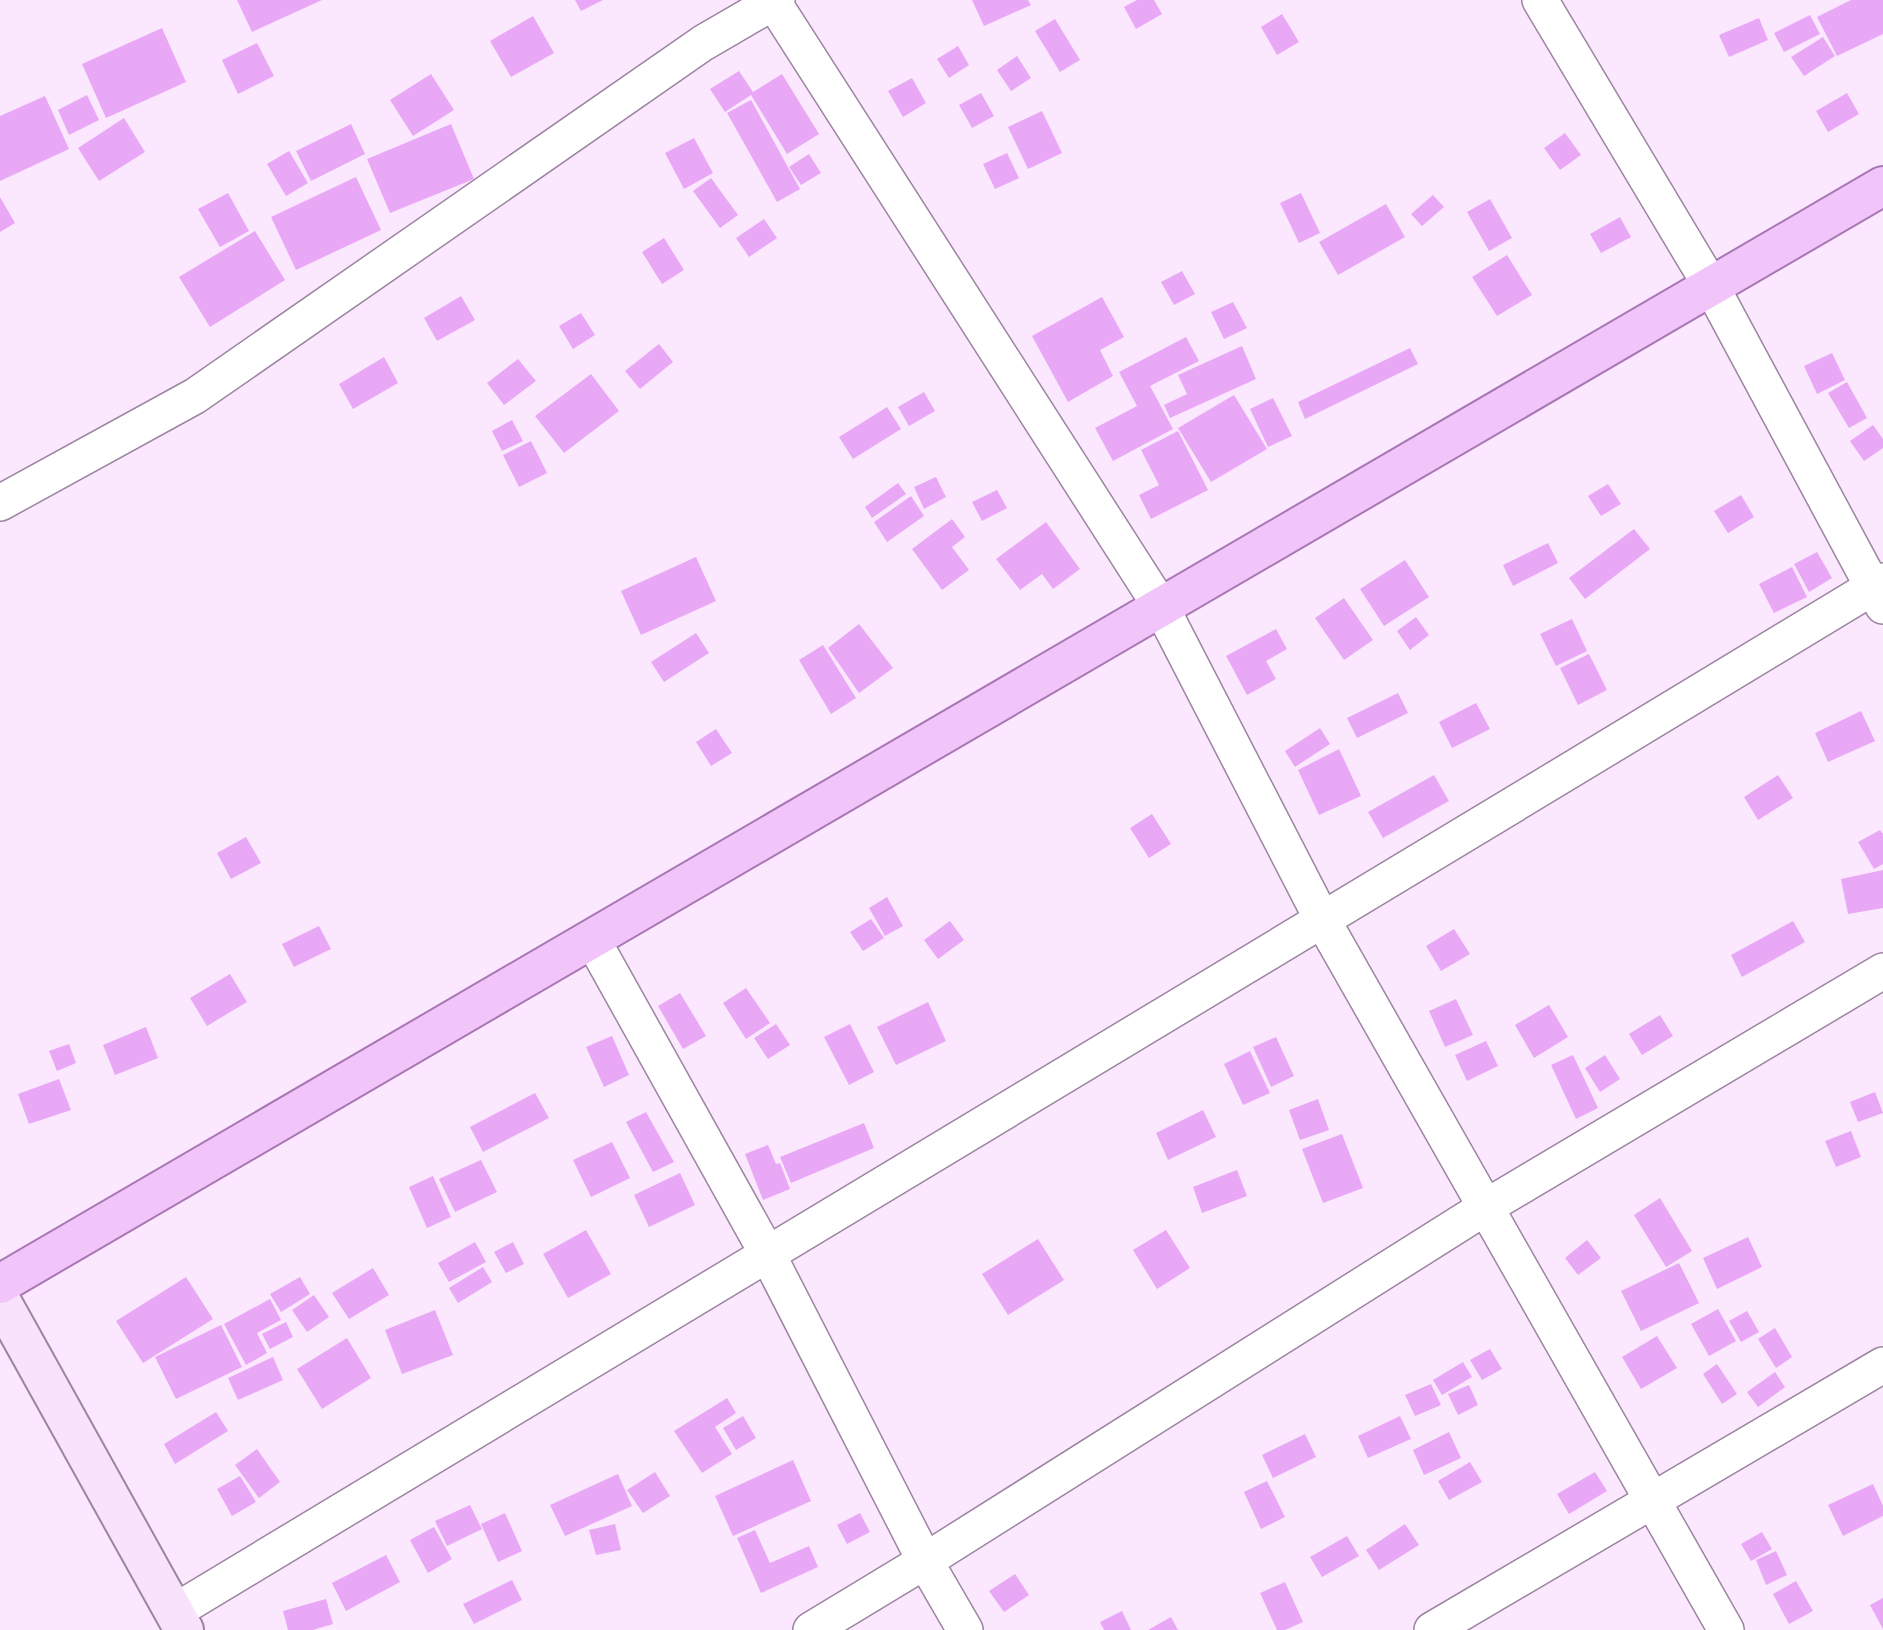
<svg xmlns="http://www.w3.org/2000/svg" width="1883" height="1630" viewBox="0 0 1883 1630" font-family="'Crimson Pro',serif">
<style>
.building{fill:#e9a8f6}
.lines{fill:none;stroke-linecap:round;stroke-linejoin:round}
.street-casing{stroke:#9b85a0;stroke-width:38}
.secondary-casing{stroke:#9b85a0;stroke-width:42}
.primary-casing{stroke:#a976b4;stroke-width:42}
.street{stroke:#fff;stroke-width:35}
.secondary{stroke:#f8e2fc;stroke-width:38}
.primary{stroke:#f1c5fa;stroke-width:38}
</style>
<rect width="100%" height="100%" fill="#fbe7fe"/>
<path class="building" d="M 237,0 L 322,0 L 252,32 Z
M 575,0 L 603,0 L 581,11 Z
M 972,0 L 1028,0 L 1031,5 L 984,26 Z
M 1137,0 L 1154,0 L 1162,14 L 1136,29 L 1124,7 Z
M 1851,0 L 1883,0 L 1883,34 L 1837,56 L 1817,17 Z
M 1282,14 L 1299,42 L 1277,55 L 1261,27 Z
M 1810,15 L 1820,34 L 1784,52 L 1774,33 Z
M 533,16 L 554,53 L 511,77 L 490,41 Z
M 1759,18 L 1768,40 L 1729,57 L 1719,35 Z
M 1055,19 L 1080,60 L 1060,72 L 1035,31 Z
M 162,28 L 186,82 L 106,118 L 82,64 Z
M 1823,37 L 1835,56 L 1804,76 L 1791,57 Z
M 257,43 L 274,76 L 238,94 L 222,60 Z
M 958,46 L 969,65 L 949,78 L 937,59 Z
M 1017,56 L 1031,78 L 1011,91 L 997,70 Z
M 739,71 L 753,92 L 782,74 L 819,134 L 787,154 L 751,95 L 725,112 L 710,89 Z
M 431,74 L 454,110 L 413,136 L 390,100 Z
M 912,78 L 926,103 L 903,117 L 888,91 Z
M 981,93 L 994,116 L 972,128 L 959,105 Z
M 1847,93 L 1859,114 L 1828,132 L 1816,111 Z
M 87,95 L 99,120 L 69,135 L 58,110 Z
M 45,96 L 69,149 L 0,181 L 0,116 Z
M 751,100 L 800,189 L 777,202 L 727,113 Z
M 1042,111 L 1062,153 L 1028,169 L 1008,127 Z
M 124,118 L 145,152 L 99,181 L 78,148 Z
M 351,124 L 365,154 L 311,181 L 296,151 Z
M 451,124 L 474,179 L 390,213 L 367,159 Z
M 1565,133 L 1581,155 L 1560,170 L 1544,148 Z
M 694,138 L 713,173 L 684,189 L 665,153 Z
M 289,151 L 308,183 L 286,196 L 267,164 Z
M 1007,153 L 1019,178 L 995,189 L 983,164 Z
M 809,154 L 821,173 L 801,185 L 789,167 Z
M 356,177 L 381,230 L 296,270 L 271,217 Z
M 711,178 L 738,215 L 720,228 L 693,191 Z
M 228,193 L 249,231 L 220,247 L 198,209 Z
M 1301,193 L 1320,233 L 1299,243 L 1280,203 Z
M 1433,195 L 1444,207 L 1422,226 L 1411,214 Z
M 0,197 L 15,223 L 0,232 Z
M 1490,199 L 1512,238 L 1489,251 L 1467,212 Z
M 1386,204 L 1405,237 L 1338,275 L 1319,242 Z
M 1620,217 L 1631,237 L 1601,253 L 1590,234 Z
M 764,219 L 777,238 L 749,257 L 736,238 Z
M 255,231 L 285,280 L 210,327 L 179,277 Z
M 664,238 L 684,270 L 662,284 L 642,252 Z
M 1507,255 L 1532,295 L 1497,316 L 1472,277 Z
M 1182,271 L 1195,294 L 1174,305 L 1161,282 Z
M 461,296 L 475,320 L 437,341 L 424,318 Z
M 1102,297 L 1124,337 L 1100,350 L 1113,376 L 1068,402 L 1032,336 Z
M 1233,302 L 1247,328 L 1224,339 L 1211,312 Z
M 581,313 L 595,335 L 573,349 L 559,326 Z
M 1186,337 L 1199,361 L 1150,386 L 1173,429 L 1113,461 L 1095,428 L 1137,406 L 1119,372 Z
M 659,344 L 673,362 L 640,389 L 625,371 Z
M 1242,346 L 1256,379 L 1170,418 L 1164,405 L 1187,394 L 1178,375 Z
M 1410,348 L 1418,364 L 1305,419 L 1298,402 Z
M 1832,353 L 1845,380 L 1817,394 L 1804,366 Z
M 384,357 L 398,383 L 353,409 L 339,384 Z
M 518,359 L 536,381 L 504,405 L 487,383 Z
M 591,374 L 619,411 L 564,453 L 535,416 Z
M 1847,382 L 1867,418 L 1849,428 L 1828,393 Z
M 924,392 L 935,411 L 909,426 L 898,407 Z
M 1234,395 L 1267,449 L 1211,482 L 1178,428 Z
M 1273,398 L 1292,436 L 1268,447 L 1250,409 Z
M 887,407 L 901,429 L 853,459 L 839,437 Z
M 512,420 L 523,441 L 502,451 L 492,431 Z
M 1873,425 L 1883,439 L 1883,448 L 1864,461 L 1850,441 Z
M 1178,431 L 1208,490 L 1151,519 L 1139,495 L 1159,485 L 1141,450 Z
M 531,441 L 547,473 L 519,487 L 503,455 Z
M 936,477 L 946,497 L 924,509 L 914,487 Z
M 898,483 L 906,494 L 872,518 L 865,507 Z
M 1608,484 L 1621,504 L 1601,516 L 1588,496 Z
M 997,490 L 1007,508 L 982,521 L 972,502 Z
M 1741,495 L 1754,517 L 1728,533 L 1714,511 Z
M 911,496 L 924,516 L 887,542 L 874,522 Z
M 952,519 L 965,537 L 952,547 L 969,570 L 942,590 L 912,549 Z
M 1046,522 L 1080,569 L 1053,589 L 1042,574 L 1020,590 L 996,559 Z
M 1634,529 L 1650,549 L 1585,599 L 1569,578 Z
M 1548,543 L 1558,563 L 1513,586 L 1503,565 Z
M 1817,552 L 1832,578 L 1809,592 L 1794,564 Z
M 696,557 L 716,601 L 641,635 L 621,591 Z
M 1405,560 L 1429,597 L 1384,626 L 1360,589 Z
M 1792,567 L 1807,597 L 1774,613 L 1759,584 Z
M 1344,598 L 1373,640 L 1344,660 L 1315,618 Z
M 1416,617 L 1429,635 L 1410,650 L 1397,631 Z
M 1572,619 L 1587,651 L 1556,666 L 1540,634 Z
M 859,624 L 893,668 L 859,693 L 828,648 Z
M 1276,629 L 1287,649 L 1266,661 L 1276,679 L 1247,695 L 1226,656 Z
M 696,633 L 709,653 L 664,682 L 651,662 Z
M 823,645 L 856,698 L 831,714 L 799,660 Z
M 1589,654 L 1607,690 L 1578,705 L 1560,668 Z
M 1398,693 L 1408,713 L 1357,738 L 1347,718 Z
M 1476,703 L 1490,729 L 1452,748 L 1439,722 Z
M 1861,711 L 1875,741 L 1828,762 L 1815,733 Z
M 1320,728 L 1330,744 L 1295,767 L 1285,751 Z
M 716,729 L 732,753 L 711,766 L 696,742 Z
M 1339,749 L 1361,796 L 1319,815 L 1298,770 Z
M 1434,775 L 1449,801 L 1383,838 L 1368,812 Z
M 1778,775 L 1793,798 L 1758,820 L 1744,797 Z
M 1152,814 L 1171,844 L 1149,858 L 1130,828 Z
M 1880,830 L 1883,834 L 1883,864 L 1874,869 L 1858,842 Z
M 246,837 L 261,863 L 231,879 L 217,853 Z
M 1883,870 L 1883,908 L 1848,914 L 1841,879 Z
M 887,897 L 903,926 L 885,936 L 869,908 Z
M 871,919 L 884,938 L 863,951 L 850,932 Z
M 950,921 L 964,940 L 938,959 L 924,940 Z
M 1793,921 L 1805,942 L 1742,977 L 1731,955 Z
M 319,926 L 331,949 L 294,967 L 282,944 Z
M 1454,929 L 1470,954 L 1441,971 L 1426,946 Z
M 230,974 L 247,1002 L 207,1026 L 190,998 Z
M 746,988 L 770,1023 L 746,1039 L 723,1003 Z
M 680,993 L 706,1036 L 683,1049 L 658,1006 Z
M 1456,999 L 1473,1035 L 1445,1047 L 1429,1011 Z
M 928,1002 L 946,1041 L 896,1065 L 877,1027 Z
M 1549,1005 L 1568,1037 L 1534,1058 L 1515,1025 Z
M 1660,1015 L 1673,1036 L 1642,1055 L 1629,1034 Z
M 776,1024 L 790,1045 L 768,1059 L 754,1038 Z
M 850,1024 L 874,1072 L 849,1085 L 824,1037 Z
M 146,1027 L 158,1058 L 115,1075 L 103,1045 Z
M 612,1036 L 629,1075 L 604,1087 L 586,1047 Z
M 1276,1037 L 1294,1076 L 1271,1087 L 1253,1047 Z
M 1486,1041 L 1498,1066 L 1467,1081 L 1455,1055 Z
M 69,1044 L 76,1063 L 57,1071 L 49,1051 Z
M 1250,1051 L 1270,1093 L 1243,1105 L 1224,1064 Z
M 1573,1055 L 1598,1108 L 1576,1119 L 1551,1065 Z
M 1605,1055 L 1620,1079 L 1600,1092 L 1585,1068 Z
M 59,1079 L 71,1110 L 29,1124 L 18,1094 Z
M 1875,1092 L 1883,1113 L 1858,1122 L 1850,1102 Z
M 535,1093 L 549,1118 L 483,1152 L 470,1127 Z
M 1318,1099 L 1329,1130 L 1300,1140 L 1289,1110 Z
M 1203,1110 L 1216,1137 L 1168,1160 L 1156,1133 Z
M 646,1112 L 674,1162 L 653,1172 L 626,1122 Z
M 864,1123 L 874,1148 L 791,1183 L 780,1157 Z
M 1851,1131 L 1861,1157 L 1836,1167 L 1825,1141 Z
M 1342,1134 L 1363,1188 L 1323,1203 L 1302,1149 Z
M 612,1142 L 630,1178 L 591,1197 L 573,1160 Z
M 768,1145 L 776,1164 L 780,1163 L 790,1189 L 763,1200 L 745,1154 Z
M 481,1160 L 497,1192 L 455,1212 L 439,1179 Z
M 1237,1170 L 1247,1196 L 1202,1213 L 1193,1187 Z
M 680,1173 L 695,1205 L 649,1227 L 634,1195 Z
M 433,1176 L 451,1217 L 427,1228 L 409,1187 Z
M 1660,1198 L 1692,1251 L 1666,1267 L 1634,1215 Z
M 586,1230 L 611,1274 L 568,1298 L 543,1254 Z
M 1166,1230 L 1190,1268 L 1157,1289 L 1133,1250 Z
M 1748,1237 L 1762,1267 L 1717,1289 L 1703,1258 Z
M 1038,1239 L 1064,1280 L 1008,1315 L 982,1274 Z
M 1587,1240 L 1601,1258 L 1578,1275 L 1565,1258 Z
M 475,1242 L 486,1262 L 449,1282 L 438,1263 Z
M 513,1242 L 524,1264 L 506,1273 L 494,1252 Z
M 1679,1263 L 1699,1303 L 1641,1331 L 1621,1291 Z
M 483,1267 L 492,1282 L 458,1303 L 449,1288 Z
M 373,1268 L 389,1295 L 349,1319 L 332,1293 Z
M 186,1277 L 213,1319 L 143,1363 L 116,1321 Z
M 300,1277 L 310,1294 L 281,1312 L 270,1294 Z
M 314,1295 L 329,1317 L 307,1332 L 292,1310 Z
M 270,1299 L 281,1320 L 257,1333 L 267,1353 L 246,1365 L 224,1324 Z
M 1718,1309 L 1736,1341 L 1709,1356 L 1691,1324 Z
M 435,1310 L 453,1355 L 402,1374 L 385,1330 Z
M 1747,1311 L 1759,1332 L 1741,1342 L 1729,1321 Z
M 286,1322 L 293,1337 L 270,1349 L 262,1334 Z
M 221,1325 L 242,1367 L 176,1399 L 155,1357 Z
M 1775,1328 L 1792,1357 L 1776,1368 L 1758,1339 Z
M 1657,1336 L 1677,1368 L 1641,1389 L 1622,1357 Z
M 347,1338 L 371,1378 L 322,1409 L 297,1369 Z
M 1490,1349 L 1502,1369 L 1482,1380 L 1470,1360 Z
M 273,1357 L 283,1380 L 238,1400 L 228,1378 Z
M 1463,1362 L 1472,1377 L 1442,1395 L 1433,1380 Z
M 1717,1364 L 1737,1394 L 1722,1404 L 1703,1374 Z
M 1775,1372 L 1785,1387 L 1758,1407 L 1747,1392 Z
M 1431,1384 L 1441,1405 L 1415,1416 L 1405,1395 Z
M 1469,1385 L 1478,1405 L 1458,1415 L 1448,1394 Z
M 727,1398 L 736,1413 L 715,1427 L 732,1454 L 702,1473 L 674,1431 Z
M 216,1412 L 228,1431 L 175,1464 L 164,1444 Z
M 743,1416 L 756,1438 L 736,1450 L 723,1428 Z
M 1400,1416 L 1411,1439 L 1368,1458 L 1358,1436 Z
M 1449,1432 L 1461,1458 L 1424,1475 L 1413,1450 Z
M 1305,1434 L 1316,1457 L 1273,1478 L 1262,1455 Z
M 257,1449 L 280,1482 L 259,1498 L 235,1465 Z
M 793,1460 L 811,1501 L 733,1536 L 715,1496 Z
M 1470,1462 L 1482,1482 L 1449,1500 L 1438,1481 Z
M 655,1472 L 670,1496 L 643,1513 L 627,1490 Z
M 1595,1472 L 1607,1491 L 1569,1514 L 1557,1494 Z
M 618,1474 L 632,1506 L 565,1536 L 550,1505 Z
M 240,1476 L 256,1502 L 232,1516 L 217,1489 Z
M 1267,1481 L 1285,1517 L 1261,1529 L 1244,1492 Z
M 1873,1484 L 1883,1506 L 1883,1516 L 1843,1536 L 1828,1505 Z
M 470,1505 L 482,1529 L 447,1546 L 435,1521 Z
M 505,1513 L 522,1551 L 498,1562 L 481,1524 Z
M 860,1513 L 870,1532 L 847,1544 L 837,1525 Z
M 615,1524 L 621,1550 L 596,1555 L 589,1530 Z
M 1405,1524 L 1419,1545 L 1379,1570 L 1366,1550 Z
M 434,1527 L 452,1559 L 428,1573 L 410,1540 Z
M 755,1530 L 770,1563 L 809,1546 L 818,1567 L 761,1593 L 737,1538 Z
M 1762,1532 L 1772,1549 L 1751,1561 L 1741,1544 Z
M 1347,1536 L 1359,1556 L 1322,1577 L 1310,1557 Z
M 1776,1551 L 1787,1575 L 1766,1585 L 1756,1560 Z
M 386,1555 L 400,1582 L 346,1611 L 332,1583 Z
M 1015,1574 L 1029,1595 L 1004,1612 L 989,1591 Z
M 512,1580 L 522,1600 L 474,1624 L 463,1604 Z
M 1796,1581 L 1813,1611 L 1789,1624 L 1773,1594 Z
M 1285,1582 L 1303,1622 L 1285,1630 L 1277,1630 L 1260,1593 Z
M 1883,1598 L 1883,1629 L 1870,1605 Z
M 326,1599 L 333,1624 L 313,1630 L 288,1630 L 283,1611 Z
M 1122,1611 L 1131,1630 L 1104,1630 L 1100,1622 Z
M 1171,1617 L 1178,1630 L 1148,1630 Z"/>
<g class="lines">
<g class="street-casing">
<path id="street" d="M 772,0 L 1161,607 L 1323,921 L 1726,1630
M 1540,0 L 1711,286 L 1883,606
M 0,503 L 195,396 L 703,43 L 777,0
M 592,939 L 767,1253 L 925,1561 L 965,1630
M 174,1612 C 743,1268 1314,926 1883,581
M 811,1630 L 925,1561 L 1486,1207 L 1883,971
M 1432,1630 L 1883,1365"/>
</g>
<g class="secondary-casing">
<path id="secondary" d="M 0,1299 L 184,1630"/>
</g>
<g class="primary-casing">
<path id="primary" d="M 0,1284 L 1883,186"/>
</g>
<use href="#street" class="street"/>
<use href="#secondary" class="secondary"/>
<use href="#primary" class="primary"/>
</g>
</svg>
